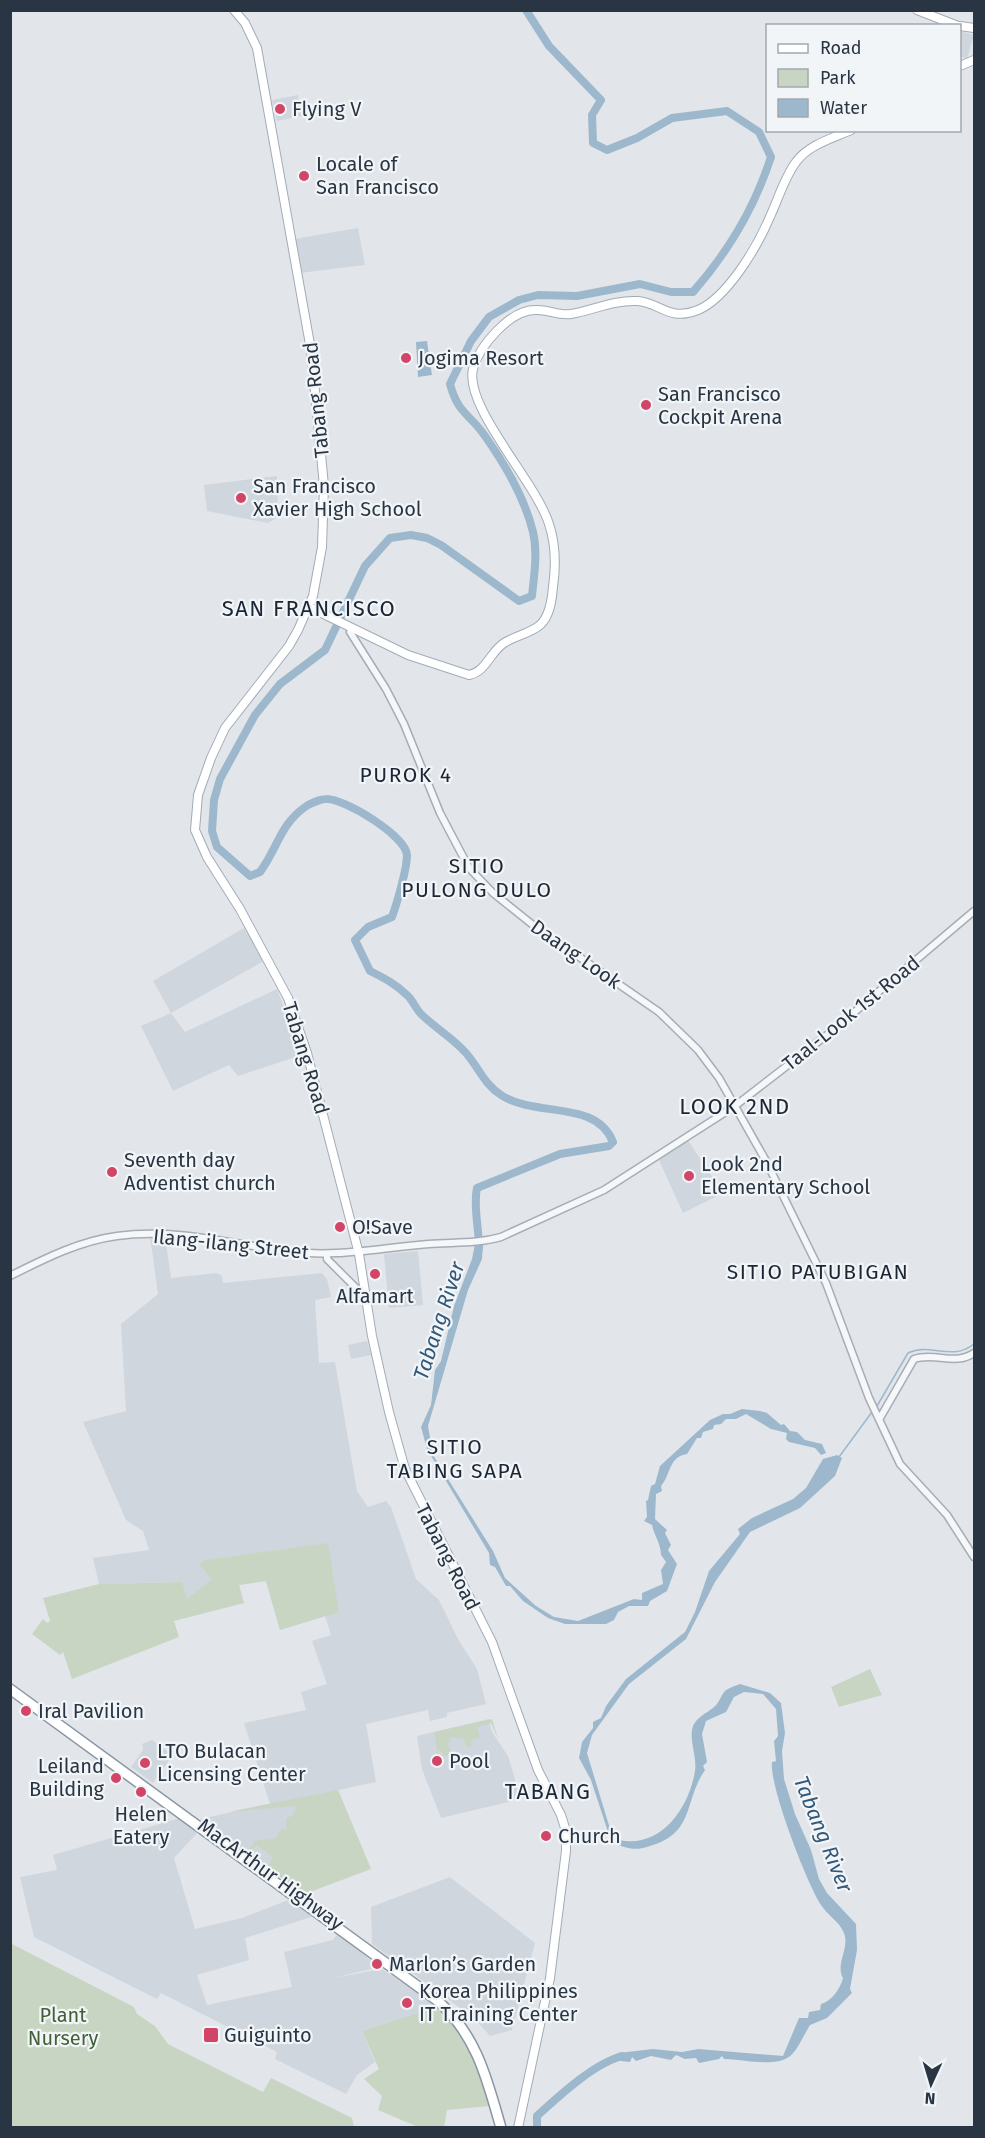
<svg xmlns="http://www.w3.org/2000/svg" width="985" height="2138" viewBox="0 0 985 2138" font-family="'Fira Sans',sans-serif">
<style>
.built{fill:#d0d6dd}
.green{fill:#c9d5c3}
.water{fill:#9db8cc}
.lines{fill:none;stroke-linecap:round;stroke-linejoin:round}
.stream{stroke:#9db8cc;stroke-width:1.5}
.river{stroke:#9db8cc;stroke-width:8}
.minor-casing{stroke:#a7adb6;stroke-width:9}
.major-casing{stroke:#a1acb7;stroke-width:10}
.highway-casing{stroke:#8995a2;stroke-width:12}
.minor{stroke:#f5f7f9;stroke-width:6}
.major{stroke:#fff;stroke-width:8}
.highway{stroke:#fff;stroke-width:9}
.poi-dot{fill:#d34566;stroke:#f2f5f8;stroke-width:2}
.labels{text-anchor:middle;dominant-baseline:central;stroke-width:4.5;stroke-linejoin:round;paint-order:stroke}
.poi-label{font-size:20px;fill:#2a3544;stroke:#f2f5f8;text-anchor:start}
.street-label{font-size:20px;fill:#2a3544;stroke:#f2f5f8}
.park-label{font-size:20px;fill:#426036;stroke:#f2f5f8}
.neighbourhood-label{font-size:21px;letter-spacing:1.5px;fill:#1c2635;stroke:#f2f5f8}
.water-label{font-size:21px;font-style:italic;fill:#325879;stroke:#f2f5f8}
.quarter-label{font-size:22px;letter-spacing:1.5px;fill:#1c2635;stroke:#f2f5f8}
</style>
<rect width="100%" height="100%" fill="#e2e6eb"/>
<path class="built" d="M 960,31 L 974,35 L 967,59 L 960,56 Z
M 298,95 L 302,116 L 277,121 L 272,100 Z
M 358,228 L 365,265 L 300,273 L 294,239 Z
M 277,476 L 278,517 L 268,523 L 207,511 L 204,485 Z
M 244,928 L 264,961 L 171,1013 L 185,1032 L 277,989 L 302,1055 L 238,1076 L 229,1065 L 173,1091 L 141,1026 L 171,1013 L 153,981 Z
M 687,1139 L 723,1193 L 683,1213 L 658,1158 Z
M 150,1236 L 165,1236 L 171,1278 L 217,1273 L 222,1276 L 223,1283 L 322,1273 L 327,1279 L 331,1297 L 315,1300 L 319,1363 L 335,1362 L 357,1491 L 368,1507 L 386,1501 L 391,1507 L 416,1579 L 439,1600 L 458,1639 L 477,1669 L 486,1704 L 447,1713 L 447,1717 L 430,1721 L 428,1710 L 366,1724 L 376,1782 L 338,1790 L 371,1869 L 304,1894 L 200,1819 L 270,1804 L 244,1723 L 306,1710 L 301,1692 L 327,1684 L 312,1641 L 331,1635 L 325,1616 L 280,1630 L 266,1581 L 239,1585 L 244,1603 L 191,1616 L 181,1582 L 99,1584 L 93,1558 L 149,1550 L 143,1531 L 126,1520 L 83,1422 L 126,1411 L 121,1324 L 158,1294 Z
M 418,1251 L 423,1305 L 389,1308 L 384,1254 Z
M 367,1341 L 371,1355 L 351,1359 L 348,1345 Z
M 489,1719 L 492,1732 L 508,1756 L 521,1799 L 441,1818 L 422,1769 L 417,1736 Z
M 152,1740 L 173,1755 L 153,1783 L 131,1767 L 143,1750 L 142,1744 Z
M 180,1818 L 198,1832 L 174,1858 L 195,1929 L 242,1918 L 291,1899 L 314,1916 L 245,1938 L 249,1960 L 197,1975 L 207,2005 L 292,1987 L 284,1952 L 333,1940 L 338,1933 L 379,1967 L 333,1978 L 382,1969 L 438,2006 L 362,2031 L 375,2062 L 357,2075 L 346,2094 L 275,2059 L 277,2052 L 161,1993 L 157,1999 L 34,1937 L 20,1877 L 57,1870 L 53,1855 Z
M 450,1877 L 535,1943 L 512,2030 L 490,2036 L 474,2018 L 372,1944 L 371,1907 Z"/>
<path class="green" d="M 328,1543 L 339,1612 L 280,1630 L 266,1581 L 239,1585 L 244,1603 L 174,1621 L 179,1637 L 72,1679 L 63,1652 L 60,1655 L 32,1634 L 43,1619 L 47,1623 L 50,1621 L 43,1598 L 99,1584 L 182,1582 L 187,1599 L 212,1579 L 199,1564 L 206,1560 Z
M 870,1669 L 882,1695 L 839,1707 L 831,1687 Z
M 492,1719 L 498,1739 L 491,1723 L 477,1727 L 480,1738 L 471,1740 L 472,1746 L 466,1747 L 464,1739 L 451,1737 L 448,1744 L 452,1754 L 443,1756 L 442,1751 L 437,1751 L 434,1732 Z
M 338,1790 L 371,1869 L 304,1894 L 267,1867 L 273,1857 L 256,1845 L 249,1854 L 247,1852 L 255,1841 L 276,1838 L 280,1830 L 287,1829 L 286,1819 L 294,1814 L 296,1806 L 228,1812 Z
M 10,1943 L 134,2007 L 137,2014 L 155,2026 L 168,2044 L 263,2092 L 271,2078 L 352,2118 L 354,2127 L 11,2127 Z
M 438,2006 C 469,2038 477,2064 491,2106 L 447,2110 L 444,2128 L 418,2127 L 378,2110 L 382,2096 L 364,2079 L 379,2069 L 362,2031 Z"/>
<path class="water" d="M 427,341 L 432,375 L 418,377 L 416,342 Z
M 475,1244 L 483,1244 L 482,1259 L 468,1290 L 428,1426 L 433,1455 L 493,1551 L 505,1578 L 536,1606 L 554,1617 L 578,1621 L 634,1599 L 642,1600 L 642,1593 L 663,1584 L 661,1570 L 666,1562 L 661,1555 C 661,1544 654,1535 652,1525 L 644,1521 L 647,1517 L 646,1501 L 648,1500 L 651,1486 L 655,1484 L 660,1466 L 710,1420 L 723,1414 L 730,1414 L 742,1409 L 760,1411 L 767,1413 L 781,1425 L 784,1424 L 790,1431 L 797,1432 L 805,1440 L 822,1444 L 826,1453 L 821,1455 L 815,1448 L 789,1442 L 786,1439 L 787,1433 L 771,1429 L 746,1414 L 736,1419 L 726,1419 L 721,1424 L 714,1425 L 713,1429 L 703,1432 L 701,1438 L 697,1438 L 687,1454 C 668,1457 671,1475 661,1486 L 662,1491 L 656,1494 L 655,1519 L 667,1530 L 665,1533 L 671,1545 L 668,1550 L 677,1564 L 667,1591 L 650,1601 L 648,1606 L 629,1606 L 618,1612 L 614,1620 L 606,1624 L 565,1624 L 548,1618 L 523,1601 L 510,1586 L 506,1586 L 495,1567 L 490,1565 L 489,1553 L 427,1449 L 421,1427 L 431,1405 L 435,1370 L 441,1361 L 454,1306 L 472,1259 Z
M 837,1455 L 842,1458 L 835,1476 L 800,1508 L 750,1532 L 715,1582 L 686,1639 L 629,1684 L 592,1735 L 587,1753 L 611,1832 L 619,1840 C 661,1849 689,1808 695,1771 C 697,1757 690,1743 692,1730 C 694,1717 709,1713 717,1704 C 720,1700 721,1696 724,1692 C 728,1688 735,1686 740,1684 L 770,1693 L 781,1703 L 785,1733 L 782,1751 L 784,1779 L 795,1814 L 811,1850 L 819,1879 L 827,1893 L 856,1924 L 857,1950 L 850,1989 L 852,1993 L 827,2018 L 810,2025 C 805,2033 799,2046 794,2052 C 781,2070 745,2059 724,2059 L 722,2056 L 719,2059 L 699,2063 L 696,2058 L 685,2059 L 676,2055 L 671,2060 L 651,2056 L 636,2061 L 632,2057 L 630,2062 L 612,2060 L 618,2053 L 653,2049 L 682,2052 L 698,2049 L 783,2056 L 799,2018 L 808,2018 L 809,2012 L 820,2010 L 821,2004 C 832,2001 840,1989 843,1978 C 835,1964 850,1948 844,1933 C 839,1921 828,1916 821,1905 C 807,1883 769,1786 772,1762 L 776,1761 L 774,1741 L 778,1736 L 776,1709 L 763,1694 L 744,1692 L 734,1697 L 726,1712 L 706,1721 L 702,1734 L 707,1762 L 703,1766 L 705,1770 C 683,1802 696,1834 647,1847 C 635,1851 622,1848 611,1841 L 591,1780 L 579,1758 L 582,1742 L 593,1728 L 593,1722 L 601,1718 L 606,1706 L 626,1679 L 685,1632 L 695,1612 L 709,1571 L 740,1534 L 738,1529 L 752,1518 L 793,1499 L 806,1488 L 823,1459 Z"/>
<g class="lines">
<path class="stream" d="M 877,1406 L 908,1353 C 931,1342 951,1362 974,1344
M 839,1457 L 872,1412"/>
<path class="river" d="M 479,1248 C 479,1228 473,1206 477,1188 L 560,1154 L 609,1146 L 613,1142 C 596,1099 536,1118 501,1095 C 484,1084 479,1068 466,1053 C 453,1038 435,1028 421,1014 C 416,1009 413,1001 408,996 C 396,984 384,978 370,971 L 355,940 L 368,927 L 392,917 C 397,903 407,869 407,855 C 406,836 344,798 326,799 C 321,799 312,803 308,805 C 280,823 278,848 260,872 L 250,876 L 217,847 L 212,831 L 214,800 L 220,779 L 255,715 L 280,684 L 325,650 L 365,566 L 390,538 L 411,535 L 427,538 L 441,545 L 519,601 L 532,596 C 534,575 538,553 533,532 C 525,499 504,463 485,436 C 470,414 458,414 450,384 L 471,341 L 489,317 L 519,300 L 538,295 L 577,296 L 640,284 L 671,292 L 693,292 C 729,251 754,209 771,157 L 759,132 L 727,111 L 672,118 L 637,138 L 607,150 L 593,143 L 592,115 L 601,100 L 549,46 L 526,10
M 537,2128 L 537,2116 C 559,2096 593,2064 622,2056"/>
<g class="minor-casing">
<path id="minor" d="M 353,628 L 350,632 L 386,689 L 404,724 L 440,813 L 469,868 L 493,893 L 533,925 L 659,1012 L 698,1050 L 719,1078 L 766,1161 L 826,1283 L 869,1398 L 900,1464 L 947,1515 L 974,1557
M 327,1254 L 327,1259 L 366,1298
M 10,1276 C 44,1259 79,1241 117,1236 C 174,1228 228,1243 284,1251 C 338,1258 376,1248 429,1244 C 453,1242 477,1244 501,1237 L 604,1190 L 735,1106 L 832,1031 L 974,911
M 880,1418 L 914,1359 C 935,1352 955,1366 974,1353"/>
</g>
<g class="major-casing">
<path id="major" d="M 234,10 L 245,23 L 257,48 L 311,350 L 324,486 L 322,547 L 313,596 L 298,630 L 289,646 L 225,728 L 211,758 L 198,795 L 195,830 L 207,857 L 240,909 L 288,998 L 307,1053 L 359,1254 L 372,1336 L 389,1412 L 405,1469 L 492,1642 L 538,1770 L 561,1815 L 566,1831 L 566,1851 L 550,1978 L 518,2128
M 917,10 L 958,26
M 960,26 L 974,28
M 960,66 L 974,60
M 309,607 L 408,655 L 469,675 C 486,672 490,652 504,643 C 515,636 531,633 540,625 C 550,616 552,599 553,587 C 556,566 556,545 549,524 C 536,482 464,407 473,369 C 479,346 510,310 535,310 C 548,309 558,316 571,314 C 594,310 613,300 637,301 C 660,302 668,322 698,310 C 727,298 757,247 769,219 C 778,200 784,178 796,162 C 808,145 833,138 851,130"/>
</g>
<g class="highway-casing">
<path id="highway" d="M 10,1689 L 438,2001 C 477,2036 487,2079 501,2128"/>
</g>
<use href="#minor" class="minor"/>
<use href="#major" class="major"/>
<use href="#highway" class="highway"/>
</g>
<g class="poi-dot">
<circle cx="280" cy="109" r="6"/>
<circle cx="304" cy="176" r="6"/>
<circle cx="406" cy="358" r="6"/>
<circle cx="646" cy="405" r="6"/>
<circle cx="241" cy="498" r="6"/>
<circle cx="112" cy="1172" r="6"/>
<circle cx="689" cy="1176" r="6"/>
<circle cx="340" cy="1227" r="6"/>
<circle cx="375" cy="1274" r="6"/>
<circle cx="26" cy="1711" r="6"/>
<circle cx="437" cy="1761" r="6"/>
<circle cx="145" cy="1763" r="6"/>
<circle cx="116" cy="1778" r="6"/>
<circle cx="141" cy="1792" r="6"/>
<circle cx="546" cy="1836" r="6"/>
<circle cx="377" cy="1964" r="6"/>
<circle cx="407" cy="2003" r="6"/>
<rect x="203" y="2027" width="16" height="16" rx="3"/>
</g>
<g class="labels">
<g class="poi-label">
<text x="292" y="109">Flying V</text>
<text x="316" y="164">Locale of<tspan x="316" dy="23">San Francisco</tspan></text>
<text x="418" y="358">Jogima Resort</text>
<text x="658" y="394">San Francisco<tspan x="658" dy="23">Cockpit Arena</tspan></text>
<text x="253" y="486">San Francisco<tspan x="253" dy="23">Xavier High School</tspan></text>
<text x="124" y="1160">Seventh day<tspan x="124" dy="23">Adventist church</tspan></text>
<text x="701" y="1164">Look 2nd<tspan x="701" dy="23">Elementary School</tspan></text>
<text x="352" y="1227">O!Save</text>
<text x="375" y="1296" text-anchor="middle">Alfamart</text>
<text x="38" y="1711">Iral Pavilion</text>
<text x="157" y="1751">LTO Bulacan<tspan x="157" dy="23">Licensing Center</tspan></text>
<text x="449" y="1761">Pool</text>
<text x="104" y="1766" text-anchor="end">Leiland<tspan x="104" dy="23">Building</tspan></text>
<text x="141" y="1814" text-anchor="middle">Helen<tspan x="141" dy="23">Eatery</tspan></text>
<text x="558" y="1836">Church</text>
<text x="389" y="1964">Marlon’s Garden</text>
<text x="419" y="1991">Korea Philippines<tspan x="419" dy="23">IT Training Center</tspan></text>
<text x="224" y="2035">Guiguinto</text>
</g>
<g class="street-label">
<text transform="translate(316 400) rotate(-96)">Tabang Road</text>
<text transform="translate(576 954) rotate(35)">Daang Look</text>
<text transform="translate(851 1013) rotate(-39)">Taal-Look 1st Road</text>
<text transform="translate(306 1058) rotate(73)">Tabang Road</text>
<text transform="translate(231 1244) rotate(6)">Ilang-ilang Street</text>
<text transform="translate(448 1557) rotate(63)">Tabang Road</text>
<text transform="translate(271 1874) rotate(36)">MacArthur Highway</text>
</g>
<g class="park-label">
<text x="63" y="2015">Plant<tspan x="63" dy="23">Nursery</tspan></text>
</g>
<g class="neighbourhood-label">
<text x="406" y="775">PUROK 4</text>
<text x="477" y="866">SITIO<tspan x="477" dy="24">PULONG DULO</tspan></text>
<text x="818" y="1272">SITIO PATUBIGAN</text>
<text x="455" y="1447">SITIO<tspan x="455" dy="24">TABING SAPA</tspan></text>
</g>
<g class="water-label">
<text transform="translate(439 1321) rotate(-72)">Tabang River</text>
<text transform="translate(823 1834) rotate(68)">Tabang River</text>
</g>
<g class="quarter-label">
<text x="309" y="608">SAN FRANCISCO</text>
<text x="735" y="1106">LOOK 2ND</text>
<text x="548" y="1791">TABANG</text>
</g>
</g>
<rect width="985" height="2138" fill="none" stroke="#2a3544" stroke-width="24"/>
<rect x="766" y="24" width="195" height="108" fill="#f2f5f8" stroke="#a2a8b0" stroke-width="1.5"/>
<rect x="778" y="44" width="30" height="9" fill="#ffffff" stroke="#a2a8b0" stroke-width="1.5"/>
<text x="820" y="54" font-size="18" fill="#2a3544">Road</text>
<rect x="778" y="69" width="30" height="18" fill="#c9d5c3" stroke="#a2a8b0" stroke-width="1.5"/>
<text x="820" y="84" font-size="18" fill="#2a3544">Park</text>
<rect x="778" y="99" width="30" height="18" fill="#9db8cc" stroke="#a2a8b0" stroke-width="1.5"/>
<text x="820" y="114" font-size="18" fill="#2a3544">Water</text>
<g transform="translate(931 2084) rotate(184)" stroke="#f2f5f8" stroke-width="4.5" paint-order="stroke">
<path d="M0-4.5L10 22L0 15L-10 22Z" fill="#2a3544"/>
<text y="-9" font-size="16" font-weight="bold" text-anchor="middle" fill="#2a3544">N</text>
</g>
</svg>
